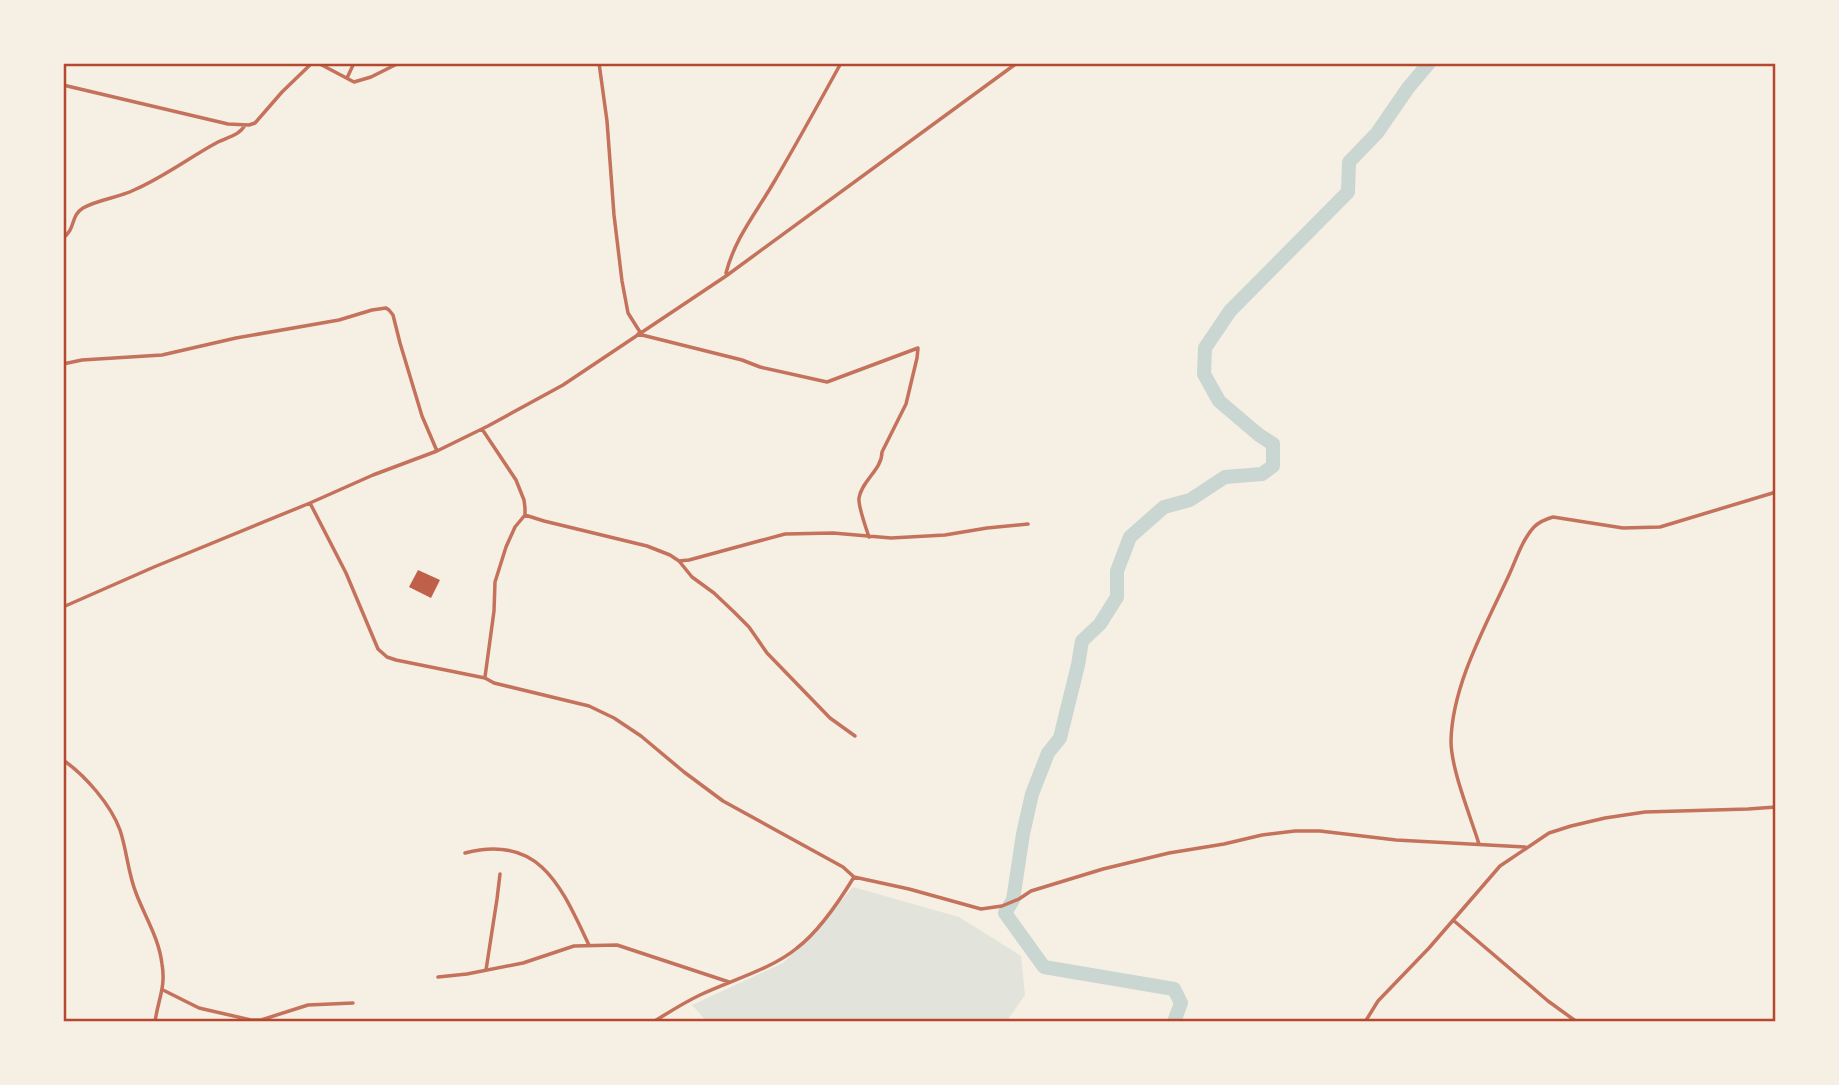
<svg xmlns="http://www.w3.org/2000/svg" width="1839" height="1085" viewBox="0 0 1839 1085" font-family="'Nunito Sans',sans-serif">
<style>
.green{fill:#e2e4dc}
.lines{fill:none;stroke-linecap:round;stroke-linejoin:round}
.river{stroke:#c9d6d2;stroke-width:14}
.building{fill:#bf614a}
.minor{stroke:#c5725c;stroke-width:3.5}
.neatline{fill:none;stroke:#b5482f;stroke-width:2.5}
</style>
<rect width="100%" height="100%" fill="#f6efe4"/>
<path class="green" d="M 853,887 L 959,917 L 1021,956 L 1025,995 L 1006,1022 L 707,1022 L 692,1005 L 783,963 L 819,927 Z"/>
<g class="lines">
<path class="river" d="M 1174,1022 L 1181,1003 L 1174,989 L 1044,967 L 1005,913 L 1013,900 L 1023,834 L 1032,794 L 1048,753 L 1060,738 L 1078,665 L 1082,641 L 1100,624 L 1117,597 L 1117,571 L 1130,537 L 1164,507 L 1190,500 L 1225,477 L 1262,474 L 1273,466 L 1273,444 L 1259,435 L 1219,401 L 1204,374 L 1205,348 L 1230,311 L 1348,192 L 1349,162 L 1377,133 L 1408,88 L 1429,63"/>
</g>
<path class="building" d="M 418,570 L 440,580 L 431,598 L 409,587 Z"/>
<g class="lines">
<path class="minor" d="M 318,63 L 354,82 L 371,77 L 399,63
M 599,63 L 607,121 L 614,215 L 622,281 L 628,313 L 640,332
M 347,78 L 354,63
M 63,85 L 228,124 L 249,125 L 255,123 L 282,92 L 312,63
M 63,238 C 76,229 70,216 83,208 C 99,199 118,198 134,190 C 164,177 190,157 218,142 C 228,137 240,135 245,125
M 726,273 C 735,238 756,213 774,182 C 797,143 819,103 841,63
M 638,334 L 742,360 L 760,367 L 827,382 L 918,348 L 917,358 L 906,404 L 882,452 C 882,470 862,480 859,498 C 858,506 866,528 869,537
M 63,364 L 82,360 L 162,355 L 236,338 L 339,320 L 372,310 L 386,308 L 389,310 L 393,315 L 400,343 L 422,416 L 437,451
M 482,429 L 516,480 L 524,500 L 525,508 L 525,515 L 515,527 L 506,547 L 495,582 L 494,611 L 485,677
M 310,503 L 346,573 L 378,649 L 387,657 L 396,660 L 485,678 L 494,683 L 589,706 L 614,718 L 641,736 L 684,772 L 723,801 L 843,867 L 854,877 L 909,889 L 981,909 L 1002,906 L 1019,899 L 1031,891 L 1103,869 L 1169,853 L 1224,844 L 1262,835 L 1295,831 L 1320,831 L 1396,840 L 1525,847
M 525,515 L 544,521 L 647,546 L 670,555 L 679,561 L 692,577 L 714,593 L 734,612 L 749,627 L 767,653 L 830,718 L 855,736
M 679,561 L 689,560 L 785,534 L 833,533 L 891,538 L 945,535 L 987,528 L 1028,524
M 63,607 L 154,567 L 310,503 L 373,475 L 437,451 L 488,426 L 563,385 L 726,276 L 1017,63
M 63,760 C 85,775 111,805 120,830 C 127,851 128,873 136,893 C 145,917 159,938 162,964 C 166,988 158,999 155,1022
M 1479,844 C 1470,815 1451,769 1451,741 C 1452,685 1486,625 1509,575 C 1516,560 1522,540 1534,527 C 1539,522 1546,519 1553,517 L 1623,528 L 1660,527 L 1776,492
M 465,853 C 541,833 562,889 589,945
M 1453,920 L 1548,1001 L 1577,1022
M 486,970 L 497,899 L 500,874
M 438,977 L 467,974 L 523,963 L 574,946 L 617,945 L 729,982
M 163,990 L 199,1008 L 251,1020 L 261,1020 L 308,1005 L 353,1003
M 653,1022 C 668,1013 683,1003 700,995 C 729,981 772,969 797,948 C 818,932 840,900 854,877
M 1365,1022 L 1378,1001 L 1429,948 L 1500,866 L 1549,833 L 1571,826 L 1605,818 L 1645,812 L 1748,809 L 1776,807"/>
</g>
<rect width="1839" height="1085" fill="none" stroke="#f6efe4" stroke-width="130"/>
<rect x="65" y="65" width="1709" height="955" class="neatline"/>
</svg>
